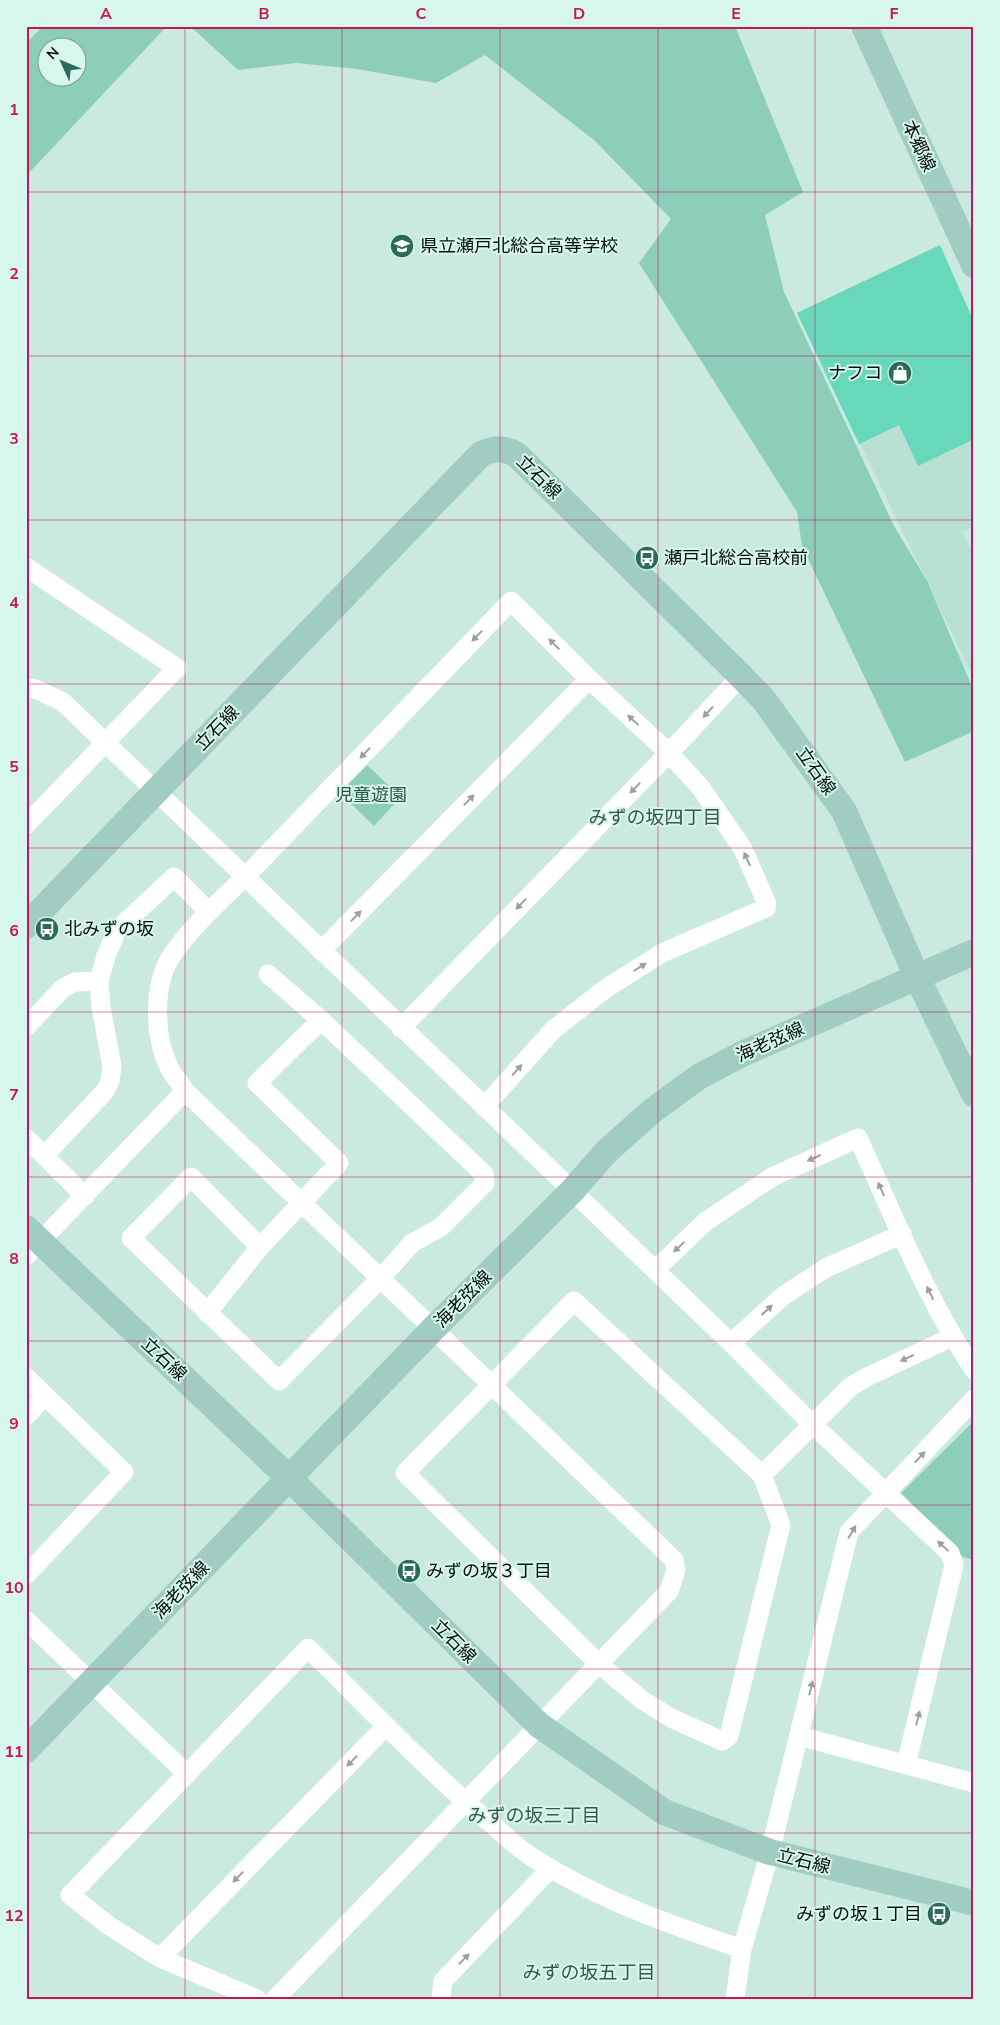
<svg xmlns="http://www.w3.org/2000/svg" width="1000" height="2025" viewBox="0 0 1000 2025" font-family="'Nunito Sans','Noto Sans JP',sans-serif">
<style>
.built{fill:#b8e0d3}
.green{fill:#8cceba;fill-rule:evenodd}
.building{fill:#68d8ba}
.lines{fill:none;stroke-linecap:round;stroke-linejoin:round}
.street{stroke:#fff;stroke-width:19}
.secondary{stroke:#a1ccc2;stroke-width:26}
.oneway{fill:#9b9f9d}
.grid{fill:none;stroke:#c2185b;stroke-width:1;stroke-opacity:0.55}
.labels{text-anchor:middle;dominant-baseline:central;stroke-width:4;stroke-linejoin:round;paint-order:stroke}
.street-label{font-size:18px;fill:#050f0b;stroke:#d7f7ed}
.poi-label{font-size:18px;fill:#050f0b;stroke:#d7f7ed;text-anchor:start}
.park-label{font-size:18px;fill:#27564a;stroke:#d7f7ed}
.neighbourhood-label{font-size:19px;fill:#3a554d;stroke:#d7f7ed}
.neatline{fill:none;stroke:#c2185b;stroke-width:2}
.grid-label{font-size:16px;text-anchor:middle;font-weight:bold;fill:#c2185b}
</style>
<rect width="100%" height="100%" fill="#caeadf"/>
<path class="built" d="M 940,245 L 974,322 L 974,526 L 962,532 L 974,554 L 974,679 L 797,313 Z"/>
<path class="green" d="M 43,26 L 167,26 L 26,176 L 26,43 ZM 48,48 L 78,48 L 78,78 L 48,78 Z
M 190,26 L 735,26 L 803,192 L 765,215 L 784,292 L 894,526 L 927,581 L 974,691 L 974,731 L 905,762 L 802,546 L 797,512 L 639,263 L 671,219 L 595,141 L 485,55 L 436,83 L 357,69 L 296,63 L 238,70 Z
M 367,765 L 401,797 L 374,826 L 340,793 Z
M 974,1421 L 974,1560 L 963,1557 L 901,1493 Z"/>
<path class="building" d="M 940,245 L 974,322 L 974,439 L 918,466 L 899,425 L 859,444 L 797,313 Z"/>
<g class="lines">
<path class="street" d="M 26,567 L 177,668 L 26,825
M 26,688 L 36,689 L 63,702 L 731,1343 L 812,1424 L 950,1553 L 954,1565 L 906,1765
M 321,951 L 589,679
M 26,1027 L 63,988 L 75,982 L 99,981
M 401,1028 L 669,753 L 741,676
M 26,1138 L 85,1196
M 45,1155 L 105,1091 L 110,1081 L 112,1066 L 101,1007 L 99,981 L 106,956 L 117,930 L 174,877 L 208,911
M 260,1247 L 191,1177 L 131,1238 L 279,1381 L 380,1279 L 412,1243 L 441,1227 L 485,1183 L 484,1174 L 321,1020 L 268,974
M 26,1256 L 185,1091
M 655,1270 L 705,1222 L 772,1177 L 858,1138 C 894,1216 926,1299 974,1370
M 574,1301 L 762,1475 L 781,1525 L 729,1736 L 722,1741 L 671,1718 L 642,1700 L 599,1664 L 405,1473 Z
M 207,1313 L 260,1247 L 339,1163 L 257,1083 L 321,1020
M 731,1343 L 783,1296 L 826,1268 L 902,1234
M 26,1377 L 124,1472 L 26,1575
M 26,1416 L 45,1396
M 762,1475 L 850,1387 L 867,1377 L 952,1337
M 26,1620 L 187,1774
M 799,1736 L 974,1783
M 160,1958 L 386,1726
M 257,1999 L 160,1958 L 108,1925 L 70,1895 L 308,1648 C 367,1706 424,1767 488,1821 C 504,1834 520,1851 538,1861 C 602,1901 671,1925 742,1949
M 275,1999 L 669,1591 L 676,1570 L 674,1560 L 185,1091 C 181,1084 174,1077 170,1069 C 154,1038 152,985 172,955 C 192,926 220,901 245,877 L 511,601 L 589,679 L 669,753 L 701,788 L 743,849 L 767,904 L 766,908 L 662,953 L 605,989 L 553,1030 L 484,1107
M 441,1999 L 443,1981 L 550,1869
M 735,1999 L 742,1949 L 770,1852 L 849,1532 L 974,1399"/>
<path class="secondary" d="M 864,26 L 974,265
M 26,926 L 481,454 C 495,448 503,447 517,455 L 741,676 L 764,700 L 844,811 L 917,977 L 974,1094
M 26,1228 L 289,1478 L 539,1725 L 664,1812 L 770,1852 L 974,1903
M 26,1750 L 434,1328 L 572,1191 L 607,1151 L 652,1111 L 700,1076 L 742,1054 L 974,952"/>
</g>
<defs><path id="oneway-solid" d="M-6-.8H1V-3.2L6.5 0L1 3.2V.8H-6Z" transform="scale(1.25)"/></defs>
<g class="oneway">
<use href="#oneway-solid" transform="translate(477 636) rotate(134)"/>
<use href="#oneway-solid" transform="translate(554 644) rotate(-135)"/>
<use href="#oneway-solid" transform="translate(708 712) rotate(133)"/>
<use href="#oneway-solid" transform="translate(633 720) rotate(-137)"/>
<use href="#oneway-solid" transform="translate(365 753) rotate(134)"/>
<use href="#oneway-solid" transform="translate(635 788) rotate(134)"/>
<use href="#oneway-solid" transform="translate(469 800) rotate(-46)"/>
<use href="#oneway-solid" transform="translate(747 859) rotate(-114)"/>
<use href="#oneway-solid" transform="translate(521 904) rotate(134)"/>
<use href="#oneway-solid" transform="translate(356 916) rotate(-46)"/>
<use href="#oneway-solid" transform="translate(640 967) rotate(-32)"/>
<use href="#oneway-solid" transform="translate(517 1070) rotate(-48)"/>
<use href="#oneway-solid" transform="translate(814 1158) rotate(156)"/>
<use href="#oneway-solid" transform="translate(881 1189) rotate(-114)"/>
<use href="#oneway-solid" transform="translate(679 1247) rotate(137)"/>
<use href="#oneway-solid" transform="translate(930 1293) rotate(-116)"/>
<use href="#oneway-solid" transform="translate(767 1310) rotate(-42)"/>
<use href="#oneway-solid" transform="translate(907 1358) rotate(155)"/>
<use href="#oneway-solid" transform="translate(920 1457) rotate(-47)"/>
<use href="#oneway-solid" transform="translate(852 1532) rotate(-59)"/>
<use href="#oneway-solid" transform="translate(943 1546) rotate(-137)"/>
<use href="#oneway-solid" transform="translate(811 1688) rotate(-76)"/>
<use href="#oneway-solid" transform="translate(918 1718) rotate(-76)"/>
<use href="#oneway-solid" transform="translate(352 1761) rotate(134)"/>
<use href="#oneway-solid" transform="translate(238 1877) rotate(134)"/>
<use href="#oneway-solid" transform="translate(464 1959) rotate(-46)"/>
</g>
<path class="grid" d="M 185,26 L 185,1999M 342,26 L 342,1999M 500,26 L 500,1999M 658,26 L 658,1999M 815,26 L 815,1999M 26,192 L 974,192M 26,356 L 974,356M 26,520 L 974,520M 26,684 L 974,684M 26,848 L 974,848M 26,1012 L 974,1012M 26,1177 L 974,1177M 26,1341 L 974,1341M 26,1505 L 974,1505M 26,1669 L 974,1669M 26,1833 L 974,1833"/>
<defs>
<g id="school-disc" transform="scale(1.25)"><circle r="9.5" fill="#2a6b5a" stroke="#d7f7ed"/><path d="M0-5L7-2L0 1L-7-2ZM-4 1L0 2.5L4 1V4Q0 6-4 4Z" fill="#fff"/></g>
<g id="shop-disc" transform="scale(1.25)"><circle r="9.5" fill="#2a6b5a" stroke="#d7f7ed"/><path d="M-5-2.5h2.3a2.7 3.5 0 0 1 5.4 0H5L5.5 6h-11ZM-1.5-2.5h3a1.5 2.3 0 0 0-3 0Z" fill="#fff"/></g>
<g id="bus-disc" transform="scale(1.25)"><circle r="9.5" fill="#2a6b5a" stroke="#d7f7ed"/><path d="M-5-6H5V4H4V6H2V4H-2V6H-4V4H-5ZM-3.5-4V0h7V-4ZM-3.5 1.2v1.5H-2V1.2ZM2 1.2v1.5H3.5V1.2Z" fill="#fff"/></g>
</defs>
<g fill-rule="evenodd">
<use href="#school-disc" x="402" y="246"/>
<use href="#shop-disc" x="900" y="373"/>
<use href="#bus-disc" x="647" y="558"/>
<use href="#bus-disc" x="47" y="929"/>
<use href="#bus-disc" x="409" y="1571"/>
<use href="#bus-disc" x="939" y="1914"/>
</g>
<g class="labels">
<g class="street-label">
<text transform="translate(919 146) rotate(65)">本郷線</text>
<text transform="translate(539 477) rotate(44)">立石線</text>
<text transform="translate(217 728) rotate(-46)">立石線</text>
<text transform="translate(816 771) rotate(55)">立石線</text>
<text transform="translate(770 1042) rotate(-24)">海老弦線</text>
<text transform="translate(463 1299) rotate(-45)">海老弦線</text>
<text transform="translate(164 1359) rotate(43)">立石線</text>
<text transform="translate(181 1590) rotate(-46)">海老弦線</text>
<text transform="translate(454 1641) rotate(45)">立石線</text>
<text transform="translate(804 1861) rotate(14)">立石線</text>
</g>
<g class="poi-label">
<text x="420" y="246">県立瀬戸北総合高等学校</text>
<text x="882" y="373" text-anchor="end">ナフコ</text>
<text x="664" y="558">瀬戸北総合高校前</text>
<text x="64" y="929">北みずの坂</text>
<text x="426" y="1571">みずの坂３丁目</text>
<text x="922" y="1914" text-anchor="end">みずの坂１丁目</text>
</g>
<g class="park-label">
<text x="371" y="795">児童遊園</text>
</g>
<g class="neighbourhood-label">
<text x="655" y="818">みずの坂四丁目</text>
<text x="534" y="1816">みずの坂三丁目</text>
<text x="589" y="1973">みずの坂五丁目</text>
</g>
</g>
<rect width="1000" height="2025" fill="none" stroke="#d7f7ed" stroke-width="55"/>
<g transform="translate(62 62) rotate(314)"><circle r="24" fill="#d7f7ed" stroke="#839a93"/>
<path d="M0-4L9 19L0 12L-9 19Z" fill="#2a6b5a"/>
<text y="-8" font-size="14" font-weight="bold" text-anchor="middle" fill="#050f0b">N</text>
</g>
<rect x="28" y="28" width="944" height="1970" class="neatline"/>
<g class="grid-label">
<text x="106" y="19">A</text>
<text x="264" y="19">B</text>
<text x="421" y="19">C</text>
<text x="579" y="19">D</text>
<text x="736" y="19">E</text>
<text x="894" y="19">F</text>
<text x="14" y="115">1</text>
<text x="14" y="279">2</text>
<text x="14" y="444">3</text>
<text x="14" y="608">4</text>
<text x="14" y="772">5</text>
<text x="14" y="936">6</text>
<text x="14" y="1100">7</text>
<text x="14" y="1264">8</text>
<text x="14" y="1429">9</text>
<text x="14" y="1593">10</text>
<text x="14" y="1757">11</text>
<text x="14" y="1921">12</text>
</g>
</svg>
